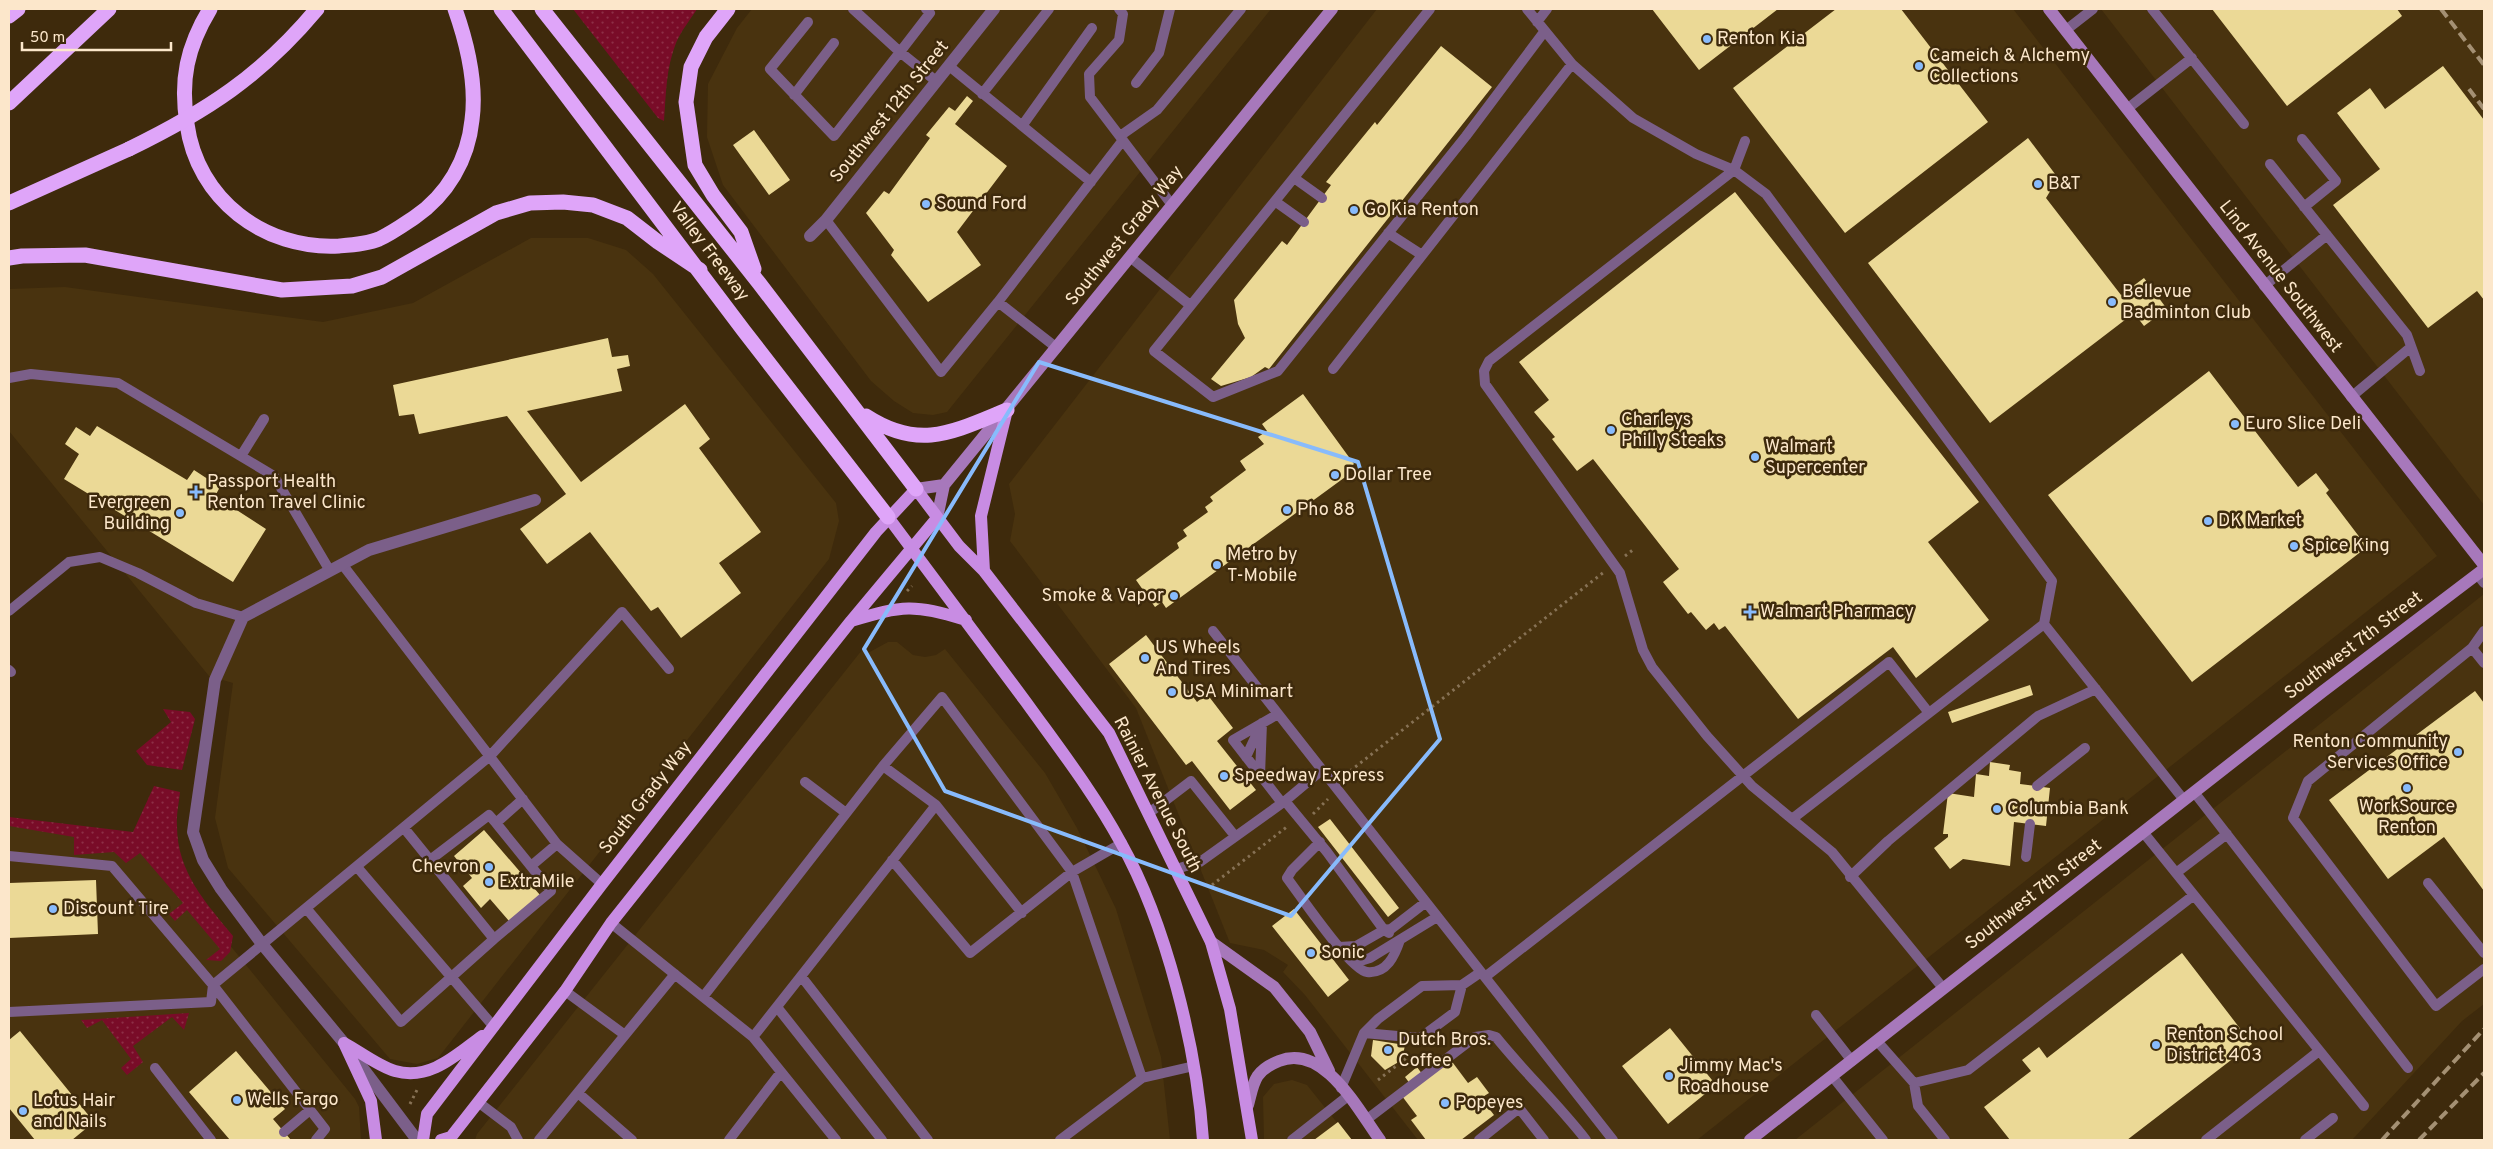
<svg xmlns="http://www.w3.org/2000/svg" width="2493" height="1149" viewBox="0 0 2493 1149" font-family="Overpass,sans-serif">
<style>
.built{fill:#49330f}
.green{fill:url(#green-dots)}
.building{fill:#ebd996}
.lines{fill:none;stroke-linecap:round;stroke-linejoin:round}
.path{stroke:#877255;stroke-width:3;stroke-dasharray:2.5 4;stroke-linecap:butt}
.lane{stroke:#7b5f89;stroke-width:10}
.street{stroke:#7b5f89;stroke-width:12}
.secondary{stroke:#a778bb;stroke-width:12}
.primary{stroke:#c88ce3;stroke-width:12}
.highway{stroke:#dfa5f9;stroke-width:15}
.rail{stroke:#a49073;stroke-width:4;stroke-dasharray:10 5;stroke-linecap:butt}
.highway-bridge{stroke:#dfa5f9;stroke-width:15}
.marked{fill:none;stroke:#88bbfc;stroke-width:4;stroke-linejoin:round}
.poi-dot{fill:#88bbfc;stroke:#3e2a0c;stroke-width:2}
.labels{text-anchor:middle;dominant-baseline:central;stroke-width:5;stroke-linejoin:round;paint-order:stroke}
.poi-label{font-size:18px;fill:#fce7cb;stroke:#3e2a0c;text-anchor:start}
.street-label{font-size:18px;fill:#fce7cb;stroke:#3e2a0c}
</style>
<defs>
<pattern id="green-dots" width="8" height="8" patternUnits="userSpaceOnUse" patternTransform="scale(1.25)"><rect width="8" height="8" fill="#790c28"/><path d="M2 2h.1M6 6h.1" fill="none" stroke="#8d2f46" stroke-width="1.8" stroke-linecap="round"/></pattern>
</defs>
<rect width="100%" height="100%" fill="#3e2a0c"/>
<path class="built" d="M 752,9 L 1271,9 L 947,412 L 933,415 L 913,413 L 894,401 L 871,381 L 723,185 L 707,137 L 708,84 L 737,28 Z
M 1377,9 L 2013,9 L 2437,556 L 1697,1140 L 1418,1140 L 1305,995 L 1283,972 L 1288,965 L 1264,950 L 1230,943 L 1136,708 L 1010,541 L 1015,514 L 1009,484 Z
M 2101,9 L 2484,9 L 2484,505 L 2159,84 Z
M 531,238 L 588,238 L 626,250 L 653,274 L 836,503 L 839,521 L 829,559 L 438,1058 L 417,1064 L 390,1059 L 228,868 L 215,818 L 233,683 L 209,676 L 9,431 L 9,289 L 65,287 L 323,322 L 413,303 Z
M 2484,594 L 2484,1004 L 2462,1021 L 2352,1140 L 1795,1140 Z
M 888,642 L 897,642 L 913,655 L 925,657 L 936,655 L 945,649 L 1045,773 L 1077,828 L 1116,909 L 1161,1057 L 1170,1140 L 475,1140 L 477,1134 L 862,650 L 866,654 Z
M 9,825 L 146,842 L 355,1099 L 359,1107 L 361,1140 L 9,1140 Z
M 1292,1080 L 1307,1085 L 1351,1140 L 1264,1140 L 1263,1097 L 1274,1084 Z"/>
<path class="green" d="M 573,9 L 697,9 C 690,20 681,31 676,43 C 666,68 666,94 664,121 L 658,118 Z
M 163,709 L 190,712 L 195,719 L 182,770 L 147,765 L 136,751 L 171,722 Z
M 154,786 L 180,792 C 179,803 176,815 177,826 C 177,872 206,903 233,936 L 230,952 L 221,961 L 206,960 L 220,949 L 187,910 L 175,921 L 169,914 L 183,903 L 140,853 L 126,863 L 114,852 L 74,855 L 74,837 L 9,826 L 9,817 L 133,832 Z
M 189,1013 L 184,1030 L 172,1017 L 133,1046 L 143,1062 L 127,1075 L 121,1068 L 131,1059 L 102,1020 L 87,1028 L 81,1020 Z"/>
<path class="building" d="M 1652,9 L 1778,9 L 1699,70 Z
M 1836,9 L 1901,9 L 1988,122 L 1845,233 L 1733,88 Z
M 2212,9 L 2397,9 L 2402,16 L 2287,106 Z
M 1441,46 L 1492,87 L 1269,369 L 1265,367 L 1251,377 L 1221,386 L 1211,379 L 1245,338 L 1238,324 L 1234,300 L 1282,241 L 1287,245 L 1331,185 L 1326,182 L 1375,122 L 1377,125 Z
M 2443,66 L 2484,120 L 2484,300 L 2477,291 L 2428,328 L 2333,205 L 2380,169 L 2337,113 L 2370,88 L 2385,109 Z
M 967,96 L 973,101 L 955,124 L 1007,166 L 957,232 L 981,265 L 928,302 L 891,255 L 894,250 L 866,213 L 884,191 L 889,194 L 930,138 L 926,135 L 949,107 L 955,111 Z
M 754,130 L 790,180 L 769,195 L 733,145 Z
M 2028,138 L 2058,178 L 2046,198 L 2121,295 L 2144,278 L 2167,309 L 2144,326 L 2134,313 L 1990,423 L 1868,263 Z
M 1735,192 L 1979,502 L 1928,542 L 1989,620 L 1916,678 L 1893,647 L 1798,719 L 1725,626 L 1719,630 L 1714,623 L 1706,630 L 1691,612 L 1688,614 L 1663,582 L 1679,569 L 1593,459 L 1577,471 L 1552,439 L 1555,437 L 1534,412 L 1549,400 L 1519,362 Z
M 608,338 L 612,357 L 628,355 L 630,366 L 617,369 L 622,391 L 527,411 L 581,482 L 685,404 L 710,439 L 699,448 L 761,532 L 719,563 L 741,593 L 681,638 L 658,607 L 651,611 L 590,532 L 547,564 L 520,529 L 566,494 L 507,416 L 419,434 L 414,414 L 399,416 L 393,385 Z
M 2209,371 L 2298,487 L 2316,473 L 2329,490 L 2326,493 L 2367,547 L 2192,682 L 2048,495 Z
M 1303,394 L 1354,464 L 1345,471 L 1348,475 L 1166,608 L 1162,602 L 1155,607 L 1136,580 L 1179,548 L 1177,543 L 1187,536 L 1183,530 L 1208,512 L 1205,507 L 1213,501 L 1210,497 L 1246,470 L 1240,461 L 1264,444 L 1258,437 L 1267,431 L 1262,424 Z
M 97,426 L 187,480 L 194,470 L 220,487 L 215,496 L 266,529 L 233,582 L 64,479 L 79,454 L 65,444 L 76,427 L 90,436 Z
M 1146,635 L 1197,702 L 1207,694 L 1233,728 L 1217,741 L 1256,790 L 1230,810 L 1192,761 L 1186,765 L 1109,664 Z
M 2030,685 L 2033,695 L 1952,723 L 1948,712 Z
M 2475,691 L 2484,703 L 2484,891 L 2444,837 L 2388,879 L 2329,800 Z
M 1990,762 L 2010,765 L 2009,770 L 2021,772 L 2020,784 L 2050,788 L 2046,826 L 2014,822 L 2010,866 L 1963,859 L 1950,869 L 1934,848 L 1948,837 L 1948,834 L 1943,834 L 1948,793 L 1974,797 L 1976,774 L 1989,776 Z
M 1330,819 L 1399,908 L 1388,917 L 1318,827 Z
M 484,830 L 540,895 L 509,921 L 490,899 L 481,908 L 463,886 L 472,878 L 454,856 Z
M 96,880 L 98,934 L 9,938 L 9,883 Z
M 1294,909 L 1349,980 L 1328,997 L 1272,926 Z
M 2182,953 L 2252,1044 L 2127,1140 L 2010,1140 L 1984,1107 L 2031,1071 L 2022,1060 L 2039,1047 L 2047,1058 Z
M 1670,1028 L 1716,1085 L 1668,1124 L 1622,1066 Z
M 20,1031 L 94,1122 L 72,1140 L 35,1140 L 9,1108 L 9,1040 Z
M 1373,1040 L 1405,1045 L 1402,1060 L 1385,1070 L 1371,1056 Z
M 236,1051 L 285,1109 L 273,1119 L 291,1140 L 230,1140 L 189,1092 Z
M 1450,1059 L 1468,1083 L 1477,1077 L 1489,1093 L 1481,1098 L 1494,1115 L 1461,1140 L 1426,1140 L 1411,1120 L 1417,1116 L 1402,1096 L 1413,1088 L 1405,1077 L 1417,1067 L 1425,1078 Z
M 1338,1122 L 1352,1140 L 1314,1140 Z"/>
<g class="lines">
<path class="path" d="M 1625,556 L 1634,549
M 907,591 L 912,586
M 1345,775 L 1604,572
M 1313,814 L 1328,799
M 1212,885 L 1288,826
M 1378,1080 L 1413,1053
M 410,1104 L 418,1088"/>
<path class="lane" d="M 853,9 L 900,52 L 930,13 L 926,9
M 1119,9 L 1123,14 L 1119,40 L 1089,74 L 1090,97 L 1172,205
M 1430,9 L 1154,351 L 1213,397 L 1278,371 L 1466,136 L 1544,32
M 1527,9 L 1572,64 L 1633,118 L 1696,154 L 1734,170 L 1766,194 L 2052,581 L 2044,624 L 2184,800
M 2152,9 L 2244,124
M 808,22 L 770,69 L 834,136 L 900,52 L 936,81
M 1537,22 L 1547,9
M 2066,30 L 2093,9
M 949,66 L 1091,182
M 1136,83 L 1159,53 L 1170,9
M 982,94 L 1049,9
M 794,95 L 834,43
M 2127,109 L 2192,58
M 1022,126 L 1092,28
M 1120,136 L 1157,110 L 1241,9
M 2302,139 L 2336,181 L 2304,207
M 1745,141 L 1734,170 L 1489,361 L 1484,371 L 1485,384 L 1620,573 L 1643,650 L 1652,667 L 1707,736 L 1752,786 L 1832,852 L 1943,988
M 2270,164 L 2407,335 L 2420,371
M 1294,178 L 1322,198
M 1276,202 L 1304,222
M 826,220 L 941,372 L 998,302 L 1057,348
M 1388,233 L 1422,255
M 1130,257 L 1190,305
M 2264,286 L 2327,235
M 998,302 L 1123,140
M 1333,369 L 1572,64
M 9,378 L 31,374 L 118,383 L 274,476 L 330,571
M 2351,397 L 2411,347
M 241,456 L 264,419
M 342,564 L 557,844 L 602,884
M 2477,574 L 2484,583
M 9,611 L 69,562 L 100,557 L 138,573 L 196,603 L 243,617
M 1213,631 L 1613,1140
M 2484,631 L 2472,648 L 2308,781 L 2293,818 L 2436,1006 L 2484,969
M 2472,648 L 2484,663
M 9,670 L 11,672
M 1278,714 L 1233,740 L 1282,803
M 1246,757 L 1259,729
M 883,766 L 942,697 L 1072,872 L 1142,1078
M 1260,775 L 1262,723
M 805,782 L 846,813
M 2037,786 L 2085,748
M 2194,792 L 2408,1068
M 1285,801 L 1327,852 L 1384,930 L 1391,929 L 1426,902
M 936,805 L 1022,913
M 1149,813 L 1191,781 L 1235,836
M 1792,819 L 2044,624
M 496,823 L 523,799
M 2143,832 L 2364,1106
M 1320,842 L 1292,870 L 1287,878 C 1300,895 1350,970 1367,972 C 1387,974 1395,955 1400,940
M 9,856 L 112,866 L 213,985 L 325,1129 L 316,1140
M 2026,857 L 2030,824
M 430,860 L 489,815 L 496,823 L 551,891 L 494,939
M 892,860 L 970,953 L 1072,872 L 1122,843
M 531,866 L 557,844
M 357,867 L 494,1027
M 1176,869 L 1200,862 L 1285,801 L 1322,770
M 2176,873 L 2227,834
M 1850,877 L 1888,841 L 2038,716 L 2096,689
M 2428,883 L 2484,953
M 306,908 L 401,1022 L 494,939 L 404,828
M 611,923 L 753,1037 L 836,1140
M 1339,947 L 1356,946 L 1384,930 L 1389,933
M 1354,963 L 1370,958 L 1437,917
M 801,976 L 928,1140
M 1485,977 L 1889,662 L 1929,713
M 565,991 L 625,1035
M 703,997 L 883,766 L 936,805 L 753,1037
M 777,1007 L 882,1140
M 9,1012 L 211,1002 L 213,985 L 490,756 L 622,612 L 669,669
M 1816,1015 L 1852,1061
M 1364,1033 L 1420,1038 L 1455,1012 L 1462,985
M 1877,1041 L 1914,1083 L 1918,1106 L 1945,1140
M 155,1068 L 211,1140
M 1832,1076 L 1883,1140
M 1914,1083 L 1968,1070 L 2194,895
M 1341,1088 L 1364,1033 L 1378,1019 L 1422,986 L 1462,985 L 1481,972
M 578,1093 L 632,1140
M 478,1102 L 511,1127 L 518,1140
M 1366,1120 L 1475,1037 L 1489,1035 L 1496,1037 C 1525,1073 1558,1104 1586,1140
M 284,1132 L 310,1110
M 539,1140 L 675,974
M 729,1140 L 781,1072
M 1060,1140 L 1142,1078 L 1194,1066
M 1292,1140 L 1348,1096
M 1479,1140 L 1519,1108 L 1544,1140
M 2206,1140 L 2319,1051
M 2305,1140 L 2333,1118"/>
<path class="street" d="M 810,236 L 826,220 L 994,9
M 417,1140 L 344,1043 L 262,944 L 221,889 L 203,860 L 193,832 L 215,680 L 243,617 L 369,550 L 535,500"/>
<path class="secondary" d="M 2049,9 L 2484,565
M 916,489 L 944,485
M 937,518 L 944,485 L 1332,9
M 1211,942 L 1274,987 L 1310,1032 L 1329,1071
M 1248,1105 C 1254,1082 1254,1071 1279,1061 C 1324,1043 1358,1110 1380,1140
M 1750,1140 L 2322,692 L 2484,569"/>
<path class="primary" d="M 888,517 C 934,578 980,640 1026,702 C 1059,748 1094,793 1121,843 C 1166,923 1197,1049 1203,1140
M 984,571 L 981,516 L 1007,410
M 851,621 C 904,605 913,604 966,620
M 344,1043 C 359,1051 378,1066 395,1071 C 430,1081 456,1055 482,1036
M 344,1043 L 371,1101 L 376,1140
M 423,1140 L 427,1114 L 602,884 L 876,532 L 916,489 L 959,546 L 984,571 L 1109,733 L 1211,942 L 1230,1009 L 1252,1140
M 441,1140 L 451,1137 L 565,991 L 611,923 L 851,621 L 937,518"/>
<path class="highway" d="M 210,9 C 187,47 180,80 187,124 C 197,199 264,250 339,246 C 352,245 367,244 379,239 C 392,233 403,225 415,217 C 447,195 468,160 472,120 C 477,83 467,43 455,9
M 501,9 L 744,331 L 888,517
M 542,9 L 759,283 L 916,489
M 728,9 L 706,37 L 691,67 L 686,102 L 695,165 L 713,195 L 741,232 L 754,269
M 9,16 L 18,9
M 9,103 L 109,9
M 9,203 L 129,149
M 9,258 L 22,256 L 85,255 L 282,290 L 352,286 L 382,277 L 496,213 L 530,203 L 563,202 L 593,205 L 627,218 L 658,242 L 700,270
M 866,416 C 920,451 953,432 1007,410"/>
<path class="rail" d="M 2441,9 L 2484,65
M 2469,89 L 2484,109
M 2382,1140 L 2484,1029
M 2419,1140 L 2484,1073"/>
<path class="highway-bridge" d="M 129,149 C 207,111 261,76 317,9"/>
</g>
<path class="marked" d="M 1039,362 L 1358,462 L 1440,739 L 1291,916 L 945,791 L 864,649 Z"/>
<g class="poi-dot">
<circle cx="1707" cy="39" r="5"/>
<circle cx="1919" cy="66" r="5"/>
<circle cx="2038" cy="184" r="5"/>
<circle cx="926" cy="204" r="5"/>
<circle cx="1354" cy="210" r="5"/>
<circle cx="2112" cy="302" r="5"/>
<circle cx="2235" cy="424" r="5"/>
<circle cx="1611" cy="430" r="5"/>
<circle cx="1755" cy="457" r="5"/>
<circle cx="1335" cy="475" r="5"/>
<path d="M193.5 484.5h5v5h5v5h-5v5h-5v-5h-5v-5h5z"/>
<circle cx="1287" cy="510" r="5"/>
<circle cx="180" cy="513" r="5"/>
<circle cx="2208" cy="521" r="5"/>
<circle cx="2294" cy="546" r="5"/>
<circle cx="1217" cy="565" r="5"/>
<circle cx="1174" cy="596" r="5"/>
<path d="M1747.5 604.5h5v5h5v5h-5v5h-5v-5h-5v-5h5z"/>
<circle cx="1145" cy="658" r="5"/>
<circle cx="1172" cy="692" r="5"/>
<circle cx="2458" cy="752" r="5"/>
<circle cx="1224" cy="776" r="5"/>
<circle cx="2407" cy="788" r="5"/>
<circle cx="1997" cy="809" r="5"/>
<circle cx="489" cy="867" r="5"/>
<circle cx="489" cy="882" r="5"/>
<circle cx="53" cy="909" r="5"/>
<circle cx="1311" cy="953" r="5"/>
<circle cx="2156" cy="1045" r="5"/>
<circle cx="1388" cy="1050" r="5"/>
<circle cx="1669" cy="1076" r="5"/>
<circle cx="237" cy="1100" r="5"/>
<circle cx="1445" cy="1103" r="5"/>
<circle cx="23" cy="1111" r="5"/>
</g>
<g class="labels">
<g class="poi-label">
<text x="1717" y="39">Renton Kia</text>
<text x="1929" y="56">Cameich &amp; Alchemy<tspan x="1929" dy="21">Collections</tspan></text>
<text x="2048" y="184">B&amp;T</text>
<text x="936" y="204">Sound Ford</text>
<text x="1364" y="210">Go Kia Renton</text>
<text x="2122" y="292">Bellevue<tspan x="2122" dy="21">Badminton Club</tspan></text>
<text x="1621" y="420">Charleys<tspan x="1621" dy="21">Philly Steaks</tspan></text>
<text x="2245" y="424">Euro Slice Deli</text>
<text x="1765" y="447">Walmart<tspan x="1765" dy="21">Supercenter</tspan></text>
<text x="1345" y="475">Dollar Tree</text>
<text x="207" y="482">Passport Health<tspan x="207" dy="21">Renton Travel Clinic</tspan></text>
<text x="170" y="503" text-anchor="end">Evergreen<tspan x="170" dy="21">Building</tspan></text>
<text x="1297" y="510">Pho 88</text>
<text x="2218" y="521">DK Market</text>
<text x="2304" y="546">Spice King</text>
<text x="1227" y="555">Metro by<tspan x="1227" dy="21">T-Mobile</tspan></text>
<text x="1164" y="596" text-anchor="end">Smoke &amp; Vapor</text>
<text x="1760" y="612">Walmart Pharmacy</text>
<text x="1155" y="648">US Wheels<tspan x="1155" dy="21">And Tires</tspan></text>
<text x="1182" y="692">USA Minimart</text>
<text x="2448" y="742" text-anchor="end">Renton Community<tspan x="2448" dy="21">Services Office</tspan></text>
<text x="1234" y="776">Speedway Express</text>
<text x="2407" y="807" text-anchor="middle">WorkSource<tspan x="2407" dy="21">Renton</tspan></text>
<text x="2007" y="809">Columbia Bank</text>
<text x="479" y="867" text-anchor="end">Chevron</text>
<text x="499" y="882">ExtraMile</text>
<text x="63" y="909">Discount Tire</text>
<text x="1321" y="953">Sonic</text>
<text x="2166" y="1035">Renton School<tspan x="2166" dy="21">District 403</tspan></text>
<text x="1398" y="1040">Dutch Bros.<tspan x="1398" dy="21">Coffee</tspan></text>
<text x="1679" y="1066">Jimmy Mac's<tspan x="1679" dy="21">Roadhouse</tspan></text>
<text x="247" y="1100">Wells Fargo</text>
<text x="33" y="1101">Lotus Hair<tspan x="33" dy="21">and Nails</tspan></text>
<text x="1455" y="1103">Popeyes</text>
</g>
<g class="street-label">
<text transform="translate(890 112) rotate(-51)">Southwest 12th Street</text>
<text transform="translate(1125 236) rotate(-51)">Southwest Grady Way</text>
<text transform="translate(709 252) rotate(53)">Valley Freeway</text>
<text transform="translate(2280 277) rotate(52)">Lind Avenue Southwest</text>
<text transform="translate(2354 646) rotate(-37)">Southwest 7th Street</text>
<text transform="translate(1157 795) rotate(63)">Rainier Avenue South</text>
<text transform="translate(646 798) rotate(-52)">South Grady Way</text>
<text transform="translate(2034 895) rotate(-38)">Southwest 7th Street</text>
</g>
</g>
<rect width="2493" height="1149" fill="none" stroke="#fce7cb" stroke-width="20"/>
<path d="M22 42v8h149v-8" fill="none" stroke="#fce7cb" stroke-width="2.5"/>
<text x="30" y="42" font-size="15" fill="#fce7cb" stroke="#3e2a0c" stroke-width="4" paint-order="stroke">50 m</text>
</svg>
